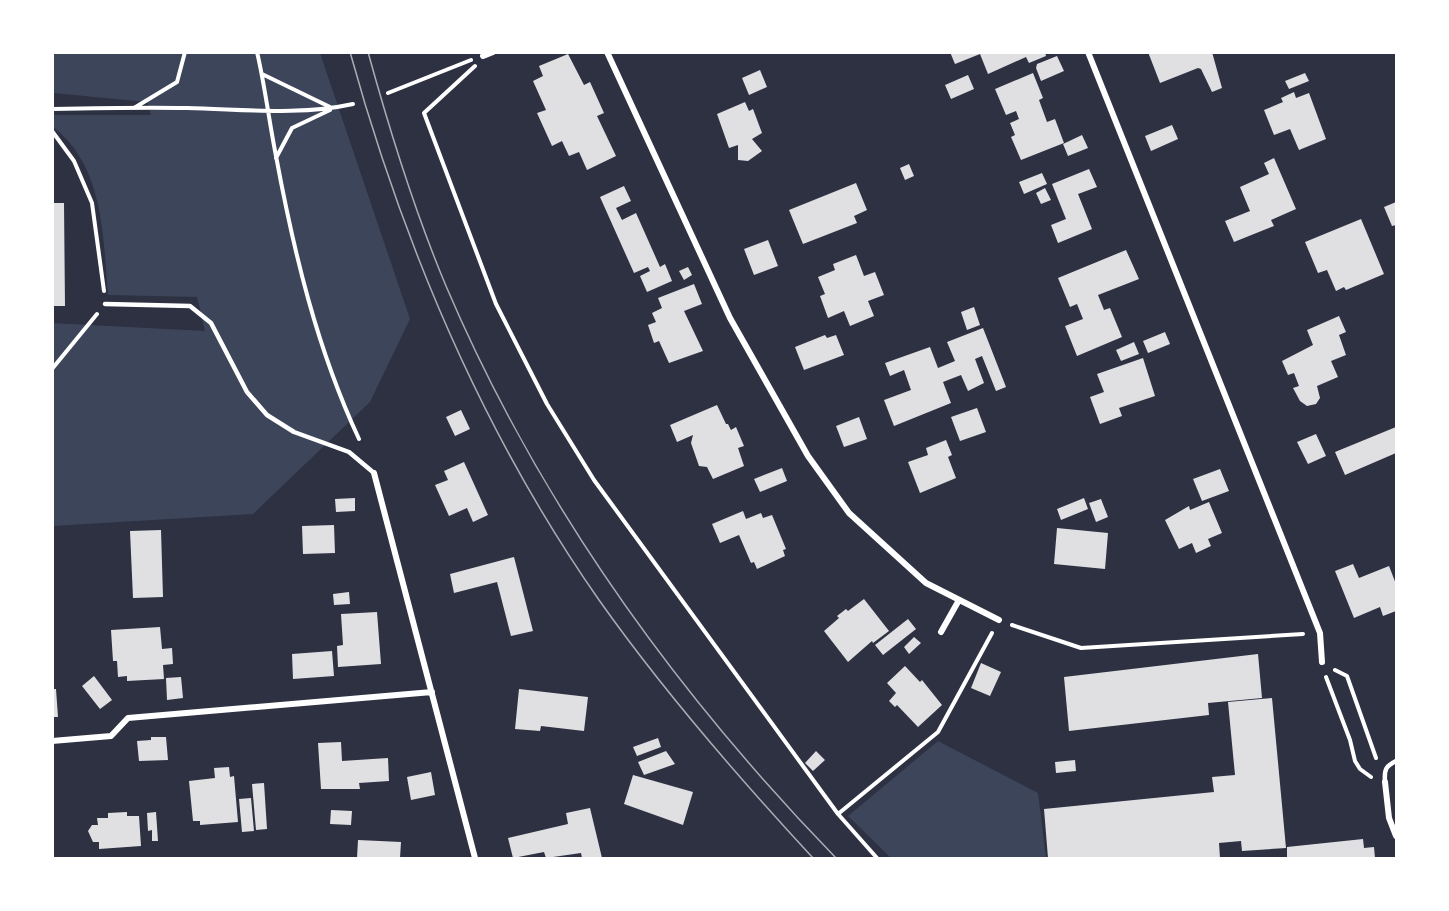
<svg xmlns="http://www.w3.org/2000/svg" width="1449" height="911" viewBox="0 0 1449 911" font-family="Raleway,sans-serif">
<style>
.green{fill:#3c4559}
.building{fill:#e0e0e3}
.lines{fill:none;stroke-linecap:round;stroke-linejoin:round}
.path{stroke:#fff;stroke-width:4}
.service{stroke:#fff;stroke-width:4.5}
.minor{stroke:#fff;stroke-width:6}
.tram{stroke:#abadb3;stroke-width:1.5}
</style>
<rect width="100%" height="100%" fill="#2d3142"/>
<path class="green" d="M 53,53 L 320,53 L 410,319 L 370,402 L 253,514 L 53,526 L 52,323 L 205,331 L 197,297 L 108,295 C 103,236 104,166 53,127 L 53,115 L 151,115 L 147,102 L 53,93 Z
M 938,741 L 1038,793 L 1046,858 L 891,858 L 848,816 Z"/>
<path class="building" d="M 950,52 L 1045,52 L 1046,56 L 1029,63 L 1026,57 L 988,74 L 980,54 L 955,64 Z
M 1148,52 L 1212,52 L 1222,88 L 1212,92 L 1201,69 L 1198,68 L 1160,83 Z
M 568,54 L 584,85 L 590,82 L 604,113 L 597,116 L 616,156 L 587,170 L 579,152 L 569,156 L 562,141 L 552,146 L 537,113 L 546,110 L 533,81 L 543,76 L 539,66 Z
M 1057,56 L 1064,71 L 1041,81 L 1036,68 L 1037,64 Z
M 760,70 L 767,87 L 749,95 L 742,78 Z
M 1033,73 L 1043,98 L 1039,100 L 1047,122 L 1055,119 L 1064,143 L 1021,160 L 1011,137 L 1015,135 L 1010,123 L 1019,119 L 1016,111 L 1006,115 L 995,89 Z
M 1305,73 L 1309,81 L 1289,89 L 1285,81 Z
M 968,75 L 974,89 L 951,99 L 945,85 Z
M 1294,92 L 1296,98 L 1309,93 L 1326,139 L 1299,150 L 1290,129 L 1274,135 L 1264,110 L 1283,102 L 1281,98 Z
M 745,102 L 749,111 L 753,109 L 762,133 L 752,139 L 762,151 L 748,161 L 738,160 L 738,145 L 729,148 L 717,114 Z
M 1172,125 L 1178,139 L 1151,151 L 1145,136 Z
M 1082,135 L 1088,148 L 1068,156 L 1063,144 Z
M 1274,158 L 1296,209 L 1271,220 L 1274,226 L 1234,242 L 1225,221 L 1250,211 L 1240,187 L 1269,174 L 1264,163 Z
M 909,164 L 914,176 L 905,180 L 900,168 Z
M 1089,169 L 1097,187 L 1078,194 L 1092,229 L 1058,243 L 1051,225 L 1066,219 L 1052,184 Z
M 1042,173 L 1047,184 L 1024,194 L 1019,182 Z
M 856,183 L 867,210 L 854,216 L 857,223 L 803,244 L 789,210 Z
M 624,186 L 631,201 L 616,208 L 622,220 L 636,213 L 660,267 L 665,264 L 672,281 L 647,292 L 640,276 L 650,271 L 648,267 L 634,273 L 600,197 Z
M 1045,188 L 1051,200 L 1041,204 L 1036,193 Z
M 1396,202 L 1396,225 L 1392,226 L 1384,207 Z
M 52,203 L 64,203 L 65,306 L 52,306 Z
M 1361,219 L 1384,274 L 1346,290 L 1344,287 L 1336,291 L 1327,270 L 1318,273 L 1305,242 Z
M 768,240 L 778,266 L 754,275 L 744,249 Z
M 1126,250 L 1139,279 L 1098,295 L 1104,310 L 1110,308 L 1122,337 L 1077,356 L 1065,326 L 1083,319 L 1077,304 L 1070,307 L 1058,278 Z
M 856,255 L 864,276 L 875,272 L 884,295 L 868,301 L 874,316 L 850,326 L 844,311 L 828,318 L 820,296 L 825,294 L 818,277 L 835,270 L 833,264 Z
M 688,267 L 692,275 L 684,280 L 679,271 Z
M 694,284 L 702,304 L 684,311 L 703,351 L 669,363 L 659,341 L 654,343 L 648,325 L 656,322 L 652,313 L 662,308 L 658,298 Z
M 974,307 L 980,325 L 967,330 L 961,312 Z
M 1339,316 L 1346,332 L 1339,335 L 1346,355 L 1331,361 L 1338,377 L 1317,386 L 1320,398 L 1316,404 L 1307,406 L 1300,401 L 1293,388 L 1299,386 L 1294,373 L 1288,375 L 1282,361 L 1313,345 L 1307,330 Z
M 983,328 L 1006,387 L 996,391 L 982,356 L 975,359 L 984,383 L 968,391 L 961,375 L 943,382 L 951,403 L 894,426 L 884,400 L 911,390 L 904,370 L 890,376 L 885,363 L 930,347 L 938,368 L 955,361 L 947,342 Z
M 1165,332 L 1170,344 L 1148,353 L 1143,341 Z
M 825,335 L 827,338 L 836,335 L 844,355 L 804,370 L 795,347 Z
M 1134,342 L 1139,354 L 1121,361 L 1116,350 Z
M 1143,358 L 1155,396 L 1119,408 L 1122,416 L 1100,424 L 1090,397 L 1104,392 L 1097,374 Z
M 717,405 L 726,424 L 728,424 L 731,430 L 736,427 L 744,446 L 738,448 L 744,466 L 713,479 L 707,467 L 699,466 L 691,443 L 693,435 L 677,442 L 670,425 Z
M 977,408 L 986,432 L 960,441 L 951,417 Z
M 461,410 L 470,429 L 455,436 L 446,417 Z
M 859,417 L 867,439 L 844,447 L 836,426 Z
M 1396,427 L 1396,453 L 1345,475 L 1335,452 Z
M 1316,434 L 1326,456 L 1308,464 L 1297,442 Z
M 946,440 L 952,455 L 948,457 L 956,478 L 920,493 L 908,462 L 928,455 L 926,448 Z
M 464,462 L 488,515 L 473,522 L 467,508 L 449,516 L 435,485 L 448,480 L 444,471 Z
M 782,468 L 787,481 L 760,492 L 754,479 Z
M 1220,469 L 1229,491 L 1202,501 L 1193,479 Z
M 355,498 L 355,511 L 336,512 L 335,499 Z
M 1084,498 L 1088,509 L 1061,520 L 1057,509 Z
M 1101,499 L 1108,517 L 1096,522 L 1089,503 Z
M 1209,502 L 1222,533 L 1208,539 L 1211,546 L 1196,553 L 1192,543 L 1179,549 L 1165,520 L 1189,506 L 1190,510 Z
M 743,511 L 746,519 L 761,513 L 763,518 L 772,515 L 786,549 L 783,550 L 785,556 L 757,569 L 754,562 L 751,563 L 739,535 L 720,543 L 712,524 Z
M 334,525 L 335,553 L 303,554 L 302,526 Z
M 1057,528 L 1108,533 L 1105,569 L 1054,564 Z
M 161,530 L 163,597 L 133,598 L 130,531 Z
M 514,557 L 533,631 L 511,636 L 497,582 L 454,593 L 450,574 Z
M 1353,564 L 1359,578 L 1389,566 L 1396,584 L 1396,611 L 1383,616 L 1380,607 L 1354,618 L 1335,571 Z
M 349,592 L 350,604 L 334,605 L 333,594 Z
M 864,599 L 889,631 L 873,643 L 872,641 L 848,662 L 824,631 L 839,618 L 837,616 L 846,609 L 848,611 Z
M 377,612 L 381,664 L 338,667 L 337,646 L 343,645 L 341,614 Z
M 908,619 L 916,629 L 883,655 L 875,645 Z
M 160,627 L 162,649 L 172,648 L 173,664 L 163,665 L 164,679 L 127,681 L 127,676 L 118,677 L 117,661 L 113,661 L 111,630 Z
M 914,637 L 921,643 L 909,654 L 904,647 Z
M 332,651 L 334,676 L 293,679 L 292,654 Z
M 1258,654 L 1262,698 L 1208,703 L 1209,715 L 1069,731 L 1064,677 Z
M 981,663 L 1001,672 L 990,696 L 971,688 Z
M 905,666 L 920,682 L 922,680 L 942,705 L 918,727 L 897,705 L 895,707 L 889,701 L 896,693 L 887,683 Z
M 94,676 L 112,700 L 100,709 L 82,686 Z
M 181,677 L 183,698 L 167,700 L 166,678 Z
M 52,689 L 56,689 L 58,717 L 52,717 Z
M 519,689 L 588,697 L 584,731 L 541,726 L 540,731 L 515,729 Z
M 1272,698 L 1286,848 L 1242,851 L 1241,841 L 1219,843 L 1220,858 L 1048,858 L 1044,809 L 1214,792 L 1212,777 L 1235,775 L 1228,702 Z
M 151,737 L 166,737 L 168,760 L 139,761 L 137,741 L 151,740 Z
M 658,738 L 661,747 L 637,756 L 633,747 Z
M 341,742 L 342,761 L 388,758 L 389,781 L 359,783 L 360,789 L 321,789 L 318,743 Z
M 666,751 L 675,764 L 644,775 L 638,762 Z
M 816,751 L 825,760 L 813,771 L 805,763 Z
M 1075,760 L 1076,771 L 1056,773 L 1055,762 Z
M 229,767 L 230,777 L 234,776 L 238,822 L 200,825 L 200,821 L 193,821 L 189,781 L 215,778 L 214,768 Z
M 431,772 L 435,795 L 411,800 L 407,777 Z
M 633,775 L 693,792 L 683,825 L 624,804 Z
M 264,783 L 267,829 L 256,830 L 252,784 Z
M 251,798 L 254,831 L 242,832 L 239,799 Z
M 590,808 L 602,858 L 582,858 L 581,853 L 546,858 L 544,852 L 513,858 L 508,838 L 568,824 L 566,813 Z
M 331,810 L 352,811 L 351,825 L 330,824 Z
M 127,812 L 127,816 L 139,816 L 141,846 L 99,849 L 99,842 L 93,842 L 88,831 L 92,825 L 98,825 L 97,818 L 108,818 L 108,813 Z
M 156,812 L 158,841 L 152,841 L 152,830 L 148,831 L 147,813 Z
M 1363,839 L 1364,848 L 1374,847 L 1375,858 L 1287,858 L 1287,847 Z
M 358,840 L 401,842 L 400,858 L 357,858 Z"/>
<g class="lines">
<path class="path" d="M 257,52 C 265,86 269,121 276,156 C 294,253 317,349 359,439
M 475,66 L 424,113 L 496,304 L 547,404 L 594,480 L 838,814 L 877,858
M 262,74 L 330,107
M 388,93 L 471,60
M 134,108 L 177,82 L 185,52
M 52,109 C 97,108 142,107 187,108 C 242,109 299,116 353,104
M 52,131 L 74,161 L 92,203 L 104,291
M 276,158 L 292,128 L 330,110
M 52,369 L 97,314
M 1012,625 L 1081,648 L 1303,634
M 1335,670 L 1347,676 L 1376,758
M 1326,677 L 1350,740 L 1355,761 L 1360,769 L 1371,777
M 838,814 L 938,732 L 992,633"/>
<path class="service" d="M 105,304 L 190,306 L 211,323 L 247,392 L 267,415 L 294,432 L 349,452 L 374,473
M 1385,782 C 1384,769 1386,766 1396,761"/>
<path class="minor" d="M 607,52 L 730,318 L 808,456 L 849,513 L 926,583 L 999,620
M 1088,52 L 1320,633 L 1322,662
M 483,56 L 493,52
M 374,473 L 475,858
M 941,632 L 959,600
M 52,741 L 111,736 L 128,718 L 432,692
M 1385,782 L 1389,818 L 1396,836"/>
<path class="tram" d="M 350,52 C 404,247 483,434 599,600 C 664,692 737,776 813,858
M 368,52 C 390,132 414,210 446,286 C 538,502 673,690 836,858"/>
</g>
<rect width="1449" height="911" fill="none" stroke="#ffffff" stroke-width="108"/>
</svg>
